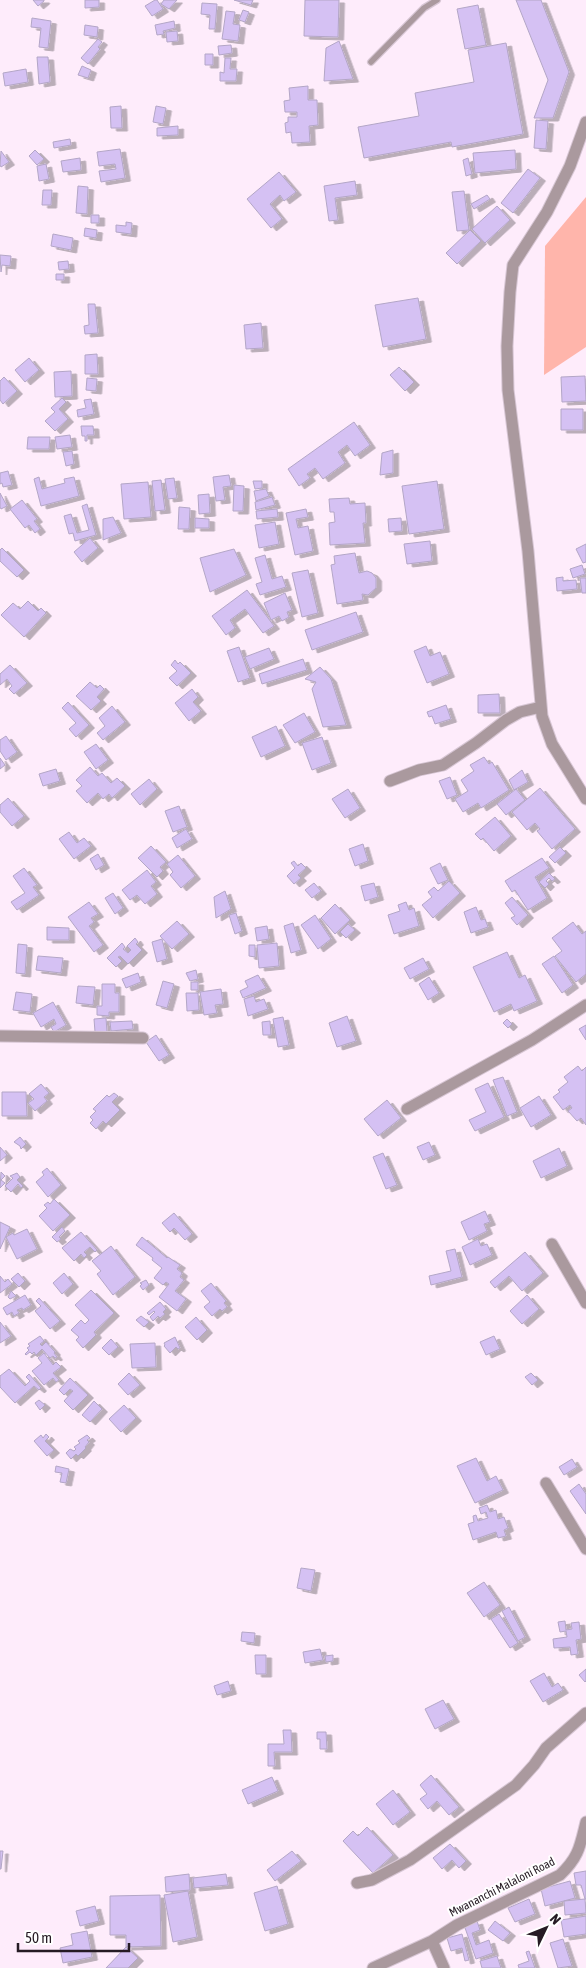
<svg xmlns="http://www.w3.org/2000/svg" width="586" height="1968" viewBox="0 0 586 1968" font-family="'Asap Condensed',sans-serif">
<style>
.green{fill:#ffb5ab}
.building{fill:#d5c1f3;stroke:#b3a6c6;filter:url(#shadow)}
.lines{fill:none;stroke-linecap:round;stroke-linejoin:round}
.service-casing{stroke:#d7c6d4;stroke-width:8}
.minor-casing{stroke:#d7c6d4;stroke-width:13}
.service{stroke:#aa999e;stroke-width:5.5}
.minor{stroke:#aa999e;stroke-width:11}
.labels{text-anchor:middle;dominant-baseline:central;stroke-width:4;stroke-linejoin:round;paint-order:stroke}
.street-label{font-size:12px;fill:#261b24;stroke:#fff}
</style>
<defs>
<filter id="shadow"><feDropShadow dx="5.5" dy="3" stdDeviation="0" flood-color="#0004"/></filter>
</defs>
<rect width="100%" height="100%" fill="#feecfb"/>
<path class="green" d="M 586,197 L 586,347 L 544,375 L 545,246 Z"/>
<path class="building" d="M 33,0 L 44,0 L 44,1 L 38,6 Z
M 85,0 L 99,0 L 99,7 L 85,8 Z
M 155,0 L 157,0 L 163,9 L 152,16 L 145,6 Z
M 164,0 L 177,0 L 169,9 L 161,4 Z
M 234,0 L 253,0 L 251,5 Z
M 305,0 L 339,0 L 338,37 L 304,36 Z
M 516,0 L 541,0 L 569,72 L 553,118 L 534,118 L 548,80 Z
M 202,3 L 217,4 L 215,29 L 209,29 L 210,15 L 201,14 Z
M 478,5 L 486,45 L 465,49 L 457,9 Z
M 243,10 L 249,12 L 245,22 L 239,20 Z
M 226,11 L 235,12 L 233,24 L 240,25 L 238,41 L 222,39 Z
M 32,18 L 51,21 L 48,48 L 39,47 L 41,28 L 31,27 Z
M 174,21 L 175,28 L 163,31 L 164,34 L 157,35 L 155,25 Z
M 85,25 L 98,27 L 97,37 L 84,35 Z
M 177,31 L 178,41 L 167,42 L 166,32 Z
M 98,39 L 102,42 L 98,47 L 100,49 L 88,64 L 81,58 Z
M 339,41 L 353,79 L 324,81 L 326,48 Z
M 506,43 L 523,134 L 452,147 L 451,142 L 364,158 L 358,127 L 419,116 L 415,93 L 474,82 L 468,50 Z
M 231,45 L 232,53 L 219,55 L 218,46 Z
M 205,54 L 213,54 L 213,65 L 205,65 Z
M 37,57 L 48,57 L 50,82 L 39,84 Z
M 225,58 L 231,58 L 230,69 L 237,69 L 236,81 L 220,81 L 220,72 L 224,73 Z
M 82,66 L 91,70 L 88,78 L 78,75 Z
M 26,69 L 28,82 L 5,86 L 3,73 Z
M 308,86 L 308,100 L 317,100 L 318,125 L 309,126 L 310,142 L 292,143 L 291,132 L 286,133 L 285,123 L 288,122 L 288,117 L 297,117 L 297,112 L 285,112 L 284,101 L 290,100 L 289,88 Z
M 121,106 L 122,128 L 111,128 L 110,107 Z
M 156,106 L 166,108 L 163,124 L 153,122 Z
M 536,120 L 548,121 L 546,149 L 534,148 Z
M 178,126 L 178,135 L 157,136 L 157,128 Z
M 70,139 L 71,145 L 54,148 L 53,142 Z
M 120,149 L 125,178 L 101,182 L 99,171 L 116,169 L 115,164 L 99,166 L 97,152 Z
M 35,150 L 44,159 L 37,165 L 29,156 Z
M 515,150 L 516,169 L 475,173 L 473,153 Z
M 1,151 L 9,162 L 1,167 L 0,165 Z
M 80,158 L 81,170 L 63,172 L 61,161 Z
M 468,158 L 472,174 L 466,176 L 463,160 Z
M 46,164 L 49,179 L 39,181 L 37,166 Z
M 528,169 L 540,178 L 513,213 L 501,203 Z
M 279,172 L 296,192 L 284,201 L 280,195 L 270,204 L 282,219 L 271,228 L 247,199 Z
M 355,181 L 357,195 L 335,198 L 338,220 L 329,221 L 324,186 Z
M 78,186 L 88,187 L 87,214 L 76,213 Z
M 43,190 L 52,190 L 51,205 L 42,205 Z
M 464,191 L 469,230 L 457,231 L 452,192 Z
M 487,195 L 490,199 L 474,209 L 471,204 Z
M 497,206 L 510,220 L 485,243 L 472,229 Z
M 91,215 L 99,215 L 99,223 L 91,223 Z
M 126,222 L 132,223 L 131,234 L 116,232 L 116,225 L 126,226 Z
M 85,228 L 97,230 L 96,238 L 84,236 Z
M 470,230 L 481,241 L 457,264 L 446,253 Z
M 53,234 L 73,238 L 71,250 L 51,246 Z
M 0,255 L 11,256 L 10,266 L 2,265 L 1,272 Z
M 68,261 L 69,269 L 59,270 L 58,262 Z
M 56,274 L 64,274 L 64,280 L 56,280 Z
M 418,298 L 426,339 L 383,347 L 375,305 Z
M 88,304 L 95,304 L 98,333 L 85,334 L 84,326 L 89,325 Z
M 261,323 L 263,348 L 246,349 L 244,325 Z
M 97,354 L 98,374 L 85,374 L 85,355 Z
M 29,358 L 39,370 L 25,382 L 15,370 Z
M 399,367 L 414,382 L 405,391 L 390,375 Z
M 71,371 L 72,396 L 55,397 L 54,372 Z
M 585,376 L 586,401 L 562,402 L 561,377 Z
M 4,377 L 17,391 L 3,404 L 0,400 L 0,381 Z
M 87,378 L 97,379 L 96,391 L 86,390 Z
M 62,398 L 66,402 L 59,409 L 68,419 L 55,431 L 45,421 L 55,412 L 51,408 Z
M 91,399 L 94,414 L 78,417 L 77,410 L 86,408 L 84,400 Z
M 561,409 L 583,409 L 583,430 L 561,430 Z
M 354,422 L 370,445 L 355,456 L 347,445 L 338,452 L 345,463 L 323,479 L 315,468 L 307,474 L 310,478 L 299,486 L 288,469 Z
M 81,426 L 93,426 L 94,435 L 87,435 L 87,441 L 85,441 L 85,436 L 82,436 Z
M 70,435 L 72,447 L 57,449 L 55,437 Z
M 28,437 L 50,437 L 49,449 L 27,449 Z
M 393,450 L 393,473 L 380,475 L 382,453 Z
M 72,451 L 74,464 L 66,466 L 63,452 Z
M 8,471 L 12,485 L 3,487 L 2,483 L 0,484 L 0,473 Z
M 229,475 L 231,486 L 223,487 L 225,500 L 216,501 L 213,477 Z
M 39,477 L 42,489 L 65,483 L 64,479 L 74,477 L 79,496 L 41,506 L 34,479 Z
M 174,478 L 177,498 L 168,499 L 165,479 Z
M 161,480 L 165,510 L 155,511 L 152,481 Z
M 253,481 L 262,481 L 262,488 L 255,489 Z
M 437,481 L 444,529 L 409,534 L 402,486 Z
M 148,482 L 151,517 L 124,519 L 121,484 Z
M 234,485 L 244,486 L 243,511 L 233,511 Z
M 266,489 L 269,496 L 256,501 L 254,491 Z
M 0,493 L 7,506 L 1,509 L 0,507 Z
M 209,494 L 210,513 L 199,514 L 198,495 Z
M 272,497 L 275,505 L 256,510 L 255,502 Z
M 349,498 L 350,504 L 365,503 L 366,523 L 363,523 L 365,543 L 330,545 L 329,523 L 335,522 L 334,512 L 330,512 L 329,499 Z
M 22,500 L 37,519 L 34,521 L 40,529 L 35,533 L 29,525 L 25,528 L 10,509 Z
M 87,504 L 96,535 L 75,541 L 73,533 L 69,534 L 64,516 L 71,514 L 77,533 L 89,530 L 82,506 Z
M 179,507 L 190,508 L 189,529 L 178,529 Z
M 277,509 L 278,517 L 257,519 L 256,511 Z
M 306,509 L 308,517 L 296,519 L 298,528 L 308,526 L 313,551 L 295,555 L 286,513 Z
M 113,517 L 121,533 L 103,540 L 103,519 Z
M 195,518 L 209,519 L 209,528 L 195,528 Z
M 401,518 L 402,531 L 389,532 L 388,519 Z
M 275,522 L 279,544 L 259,548 L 255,525 Z
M 90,538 L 98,548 L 82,562 L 74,552 Z
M 430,541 L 432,561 L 407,564 L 404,544 Z
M 586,544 L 586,562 L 583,563 L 576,549 Z
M 2,548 L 24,570 L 17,577 L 0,561 L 0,550 Z
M 234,549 L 246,575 L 210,592 L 200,558 Z
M 355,553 L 359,573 L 367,571 L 372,573 L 376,578 L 376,588 L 368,595 L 362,594 L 363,600 L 337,604 L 331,565 L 335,564 L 334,556 Z
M 265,555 L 272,579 L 282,576 L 286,587 L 260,595 L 256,584 L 262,582 L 255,558 Z
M 582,565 L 585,574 L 573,578 L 570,569 Z
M 308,570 L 318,613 L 302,617 L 292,573 Z
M 563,577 L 563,581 L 576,580 L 577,589 L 557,591 L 556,578 Z
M 580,578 L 586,578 L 586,593 L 582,593 Z
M 247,590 L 274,626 L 263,633 L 245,609 L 230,620 L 235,628 L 226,635 L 212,616 Z
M 285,593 L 292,610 L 287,612 L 289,617 L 282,621 L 279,616 L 271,620 L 264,603 Z
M 28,601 L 38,611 L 41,608 L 46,613 L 24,637 L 1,615 L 13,603 L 20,609 Z
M 356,612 L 363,632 L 312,650 L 305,630 Z
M 426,646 L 430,656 L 440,652 L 449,674 L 427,683 L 414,651 Z
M 239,647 L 250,678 L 238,682 L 227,651 Z
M 269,648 L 274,659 L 250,669 L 245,657 Z
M 303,659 L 307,670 L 262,684 L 259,674 Z
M 175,660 L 178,664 L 180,662 L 191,673 L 177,686 L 169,678 L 177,671 L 171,665 Z
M 10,665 L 27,683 L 14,694 L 9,689 L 12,686 L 7,679 L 0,685 L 0,674 Z
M 320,667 L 331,679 L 346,725 L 323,727 L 312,689 L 316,682 L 305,679 Z
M 90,682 L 97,688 L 100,685 L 104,689 L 97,697 L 101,701 L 91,710 L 76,696 Z
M 192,689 L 198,697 L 193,702 L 201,711 L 189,721 L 175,703 Z
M 499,694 L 500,713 L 478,713 L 478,695 Z
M 68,702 L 89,725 L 76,737 L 69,729 L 76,723 L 62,708 Z
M 446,705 L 451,719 L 435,724 L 432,716 L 429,717 L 427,712 Z
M 112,706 L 125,722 L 103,740 L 97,733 L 105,726 L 99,718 Z
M 304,713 L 315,732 L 295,743 L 283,725 Z
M 276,726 L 285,746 L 261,757 L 252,737 Z
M 6,736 L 17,752 L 6,760 L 0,751 L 0,740 Z
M 322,737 L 331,763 L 312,770 L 302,743 Z
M 96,744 L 108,760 L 96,769 L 84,752 Z
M 484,757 L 489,764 L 492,762 L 509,790 L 481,808 L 478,803 L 463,812 L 455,799 L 468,791 L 461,780 L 474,771 L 470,765 Z
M 0,758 L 5,765 L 0,769 Z
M 90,767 L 98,776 L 102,773 L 111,783 L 117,778 L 125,786 L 112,798 L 109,794 L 103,799 L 98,793 L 87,803 L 76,791 L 82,786 L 76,780 Z
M 56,769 L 60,781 L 43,786 L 39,774 Z
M 522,770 L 528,782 L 514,790 L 509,780 Z
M 450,777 L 457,795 L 447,799 L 439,781 Z
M 149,779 L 157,789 L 140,805 L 131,794 Z
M 540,788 L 575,829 L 552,849 L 537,831 L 540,829 L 535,823 L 527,830 L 512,812 Z
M 348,789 L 360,808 L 345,818 L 332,799 Z
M 516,789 L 525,800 L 506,815 L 497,804 Z
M 8,798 L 24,816 L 12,826 L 0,812 L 0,805 Z
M 179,806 L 187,827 L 173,832 L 165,811 Z
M 495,817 L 511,836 L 494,851 L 483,838 L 481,840 L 475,834 Z
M 186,829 L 192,839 L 177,848 L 172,838 Z
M 69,832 L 77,843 L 84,838 L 91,846 L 74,859 L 59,839 Z
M 363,844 L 368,861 L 355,866 L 349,849 Z
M 151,846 L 166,862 L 160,867 L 163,871 L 157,877 L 138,858 Z
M 560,847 L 566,853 L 555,863 L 549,857 Z
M 98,854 L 104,865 L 96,870 L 90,859 Z
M 178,855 L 195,876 L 181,888 L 170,875 L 173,872 L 167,864 Z
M 542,858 L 549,868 L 535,877 L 547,898 L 528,910 L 515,890 L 512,892 L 505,881 Z
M 294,861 L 298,866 L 301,863 L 306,868 L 298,875 L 301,878 L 294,884 L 287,876 L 295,868 L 291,863 Z
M 440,863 L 448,880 L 438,884 L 430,868 Z
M 24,868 L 37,885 L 33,887 L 39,895 L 17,910 L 11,902 L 25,893 L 13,876 Z
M 147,870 L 156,882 L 151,886 L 157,894 L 145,904 L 137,895 L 130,900 L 122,890 Z
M 549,873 L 555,879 L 552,881 L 549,878 L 546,881 L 549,884 L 545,888 L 539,882 Z
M 449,881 L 460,893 L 433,918 L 422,905 L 432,897 L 428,892 L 434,887 L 438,891 Z
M 314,883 L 321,891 L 312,898 L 305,890 Z
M 374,883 L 378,897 L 365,901 L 361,886 Z
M 225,891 L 231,909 L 216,918 L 214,897 Z
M 113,893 L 123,908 L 115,914 L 105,898 Z
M 512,897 L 528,915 L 517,925 L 511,918 L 515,916 L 505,903 Z
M 89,902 L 98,914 L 91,918 L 94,922 L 89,926 L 103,945 L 94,952 L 68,917 Z
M 406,902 L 409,910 L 414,908 L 419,926 L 394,934 L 388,915 L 400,911 L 398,905 Z
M 335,904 L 350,920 L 335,934 L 321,918 Z
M 476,907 L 481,920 L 485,919 L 488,927 L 471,933 L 464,912 Z
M 236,913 L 242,931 L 235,934 L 229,915 Z
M 315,915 L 331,939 L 318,949 L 301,925 Z
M 177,921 L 189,934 L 172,949 L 160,936 Z
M 573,922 L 582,934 L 586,931 L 586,974 L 576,982 L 555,956 L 562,951 L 552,938 Z
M 293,923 L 301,950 L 291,953 L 284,926 Z
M 348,924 L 355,930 L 346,938 L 340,932 Z
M 267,926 L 269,939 L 257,941 L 255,928 Z
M 47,927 L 69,928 L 69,940 L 47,940 Z
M 135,938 L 138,942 L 136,944 L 142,950 L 128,964 L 120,956 L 118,957 L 122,961 L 116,967 L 107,958 L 122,943 L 125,947 L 123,949 L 128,953 L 131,950 L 127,946 Z
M 162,939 L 167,959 L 157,962 L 152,942 Z
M 277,943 L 279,966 L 259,968 L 257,945 Z
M 18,944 L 27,945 L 25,974 L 16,973 Z
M 249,945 L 255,945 L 255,957 L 249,956 Z
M 507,952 L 519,978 L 525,975 L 537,1001 L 514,1011 L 511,1004 L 494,1012 L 473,967 Z
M 38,956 L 63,958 L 61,973 L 36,970 Z
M 554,956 L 573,985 L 562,993 L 542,964 Z
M 423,958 L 429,969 L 410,979 L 404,968 Z
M 196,970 L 198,979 L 190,981 L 186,973 Z
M 138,973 L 141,982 L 126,988 L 122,979 Z
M 258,975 L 266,988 L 243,998 L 240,991 L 248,987 L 245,981 Z
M 429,977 L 439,993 L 428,1000 L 419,984 Z
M 163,981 L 174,984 L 167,1008 L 156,1005 Z
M 191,982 L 198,982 L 198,990 L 191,990 Z
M 102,984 L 115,984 L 115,993 L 119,993 L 119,1012 L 109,1012 L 109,1016 L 97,1015 L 97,1006 L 102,1006 Z
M 78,986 L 95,987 L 93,1005 L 76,1003 Z
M 221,989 L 223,1004 L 215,1005 L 217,1013 L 204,1015 L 200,992 Z
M 16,992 L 32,994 L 30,1012 L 13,1010 Z
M 186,993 L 198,993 L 199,1010 L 187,1011 Z
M 254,996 L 256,1002 L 264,999 L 268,1009 L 248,1016 L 244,999 Z
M 53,1002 L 66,1025 L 54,1032 L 51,1027 L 56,1024 L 54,1019 L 41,1027 L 33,1013 Z
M 347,1016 L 356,1041 L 337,1047 L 329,1023 Z
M 283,1017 L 289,1045 L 278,1047 L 273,1019 Z
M 106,1018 L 107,1032 L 95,1032 L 94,1019 Z
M 507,1019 L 512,1024 L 508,1028 L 503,1023 Z
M 132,1021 L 133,1029 L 111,1031 L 110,1022 Z
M 270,1021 L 271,1035 L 263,1035 L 262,1022 Z
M 586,1025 L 586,1040 L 579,1029 Z
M 156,1035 L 169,1055 L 159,1061 L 146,1042 Z
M 578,1066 L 582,1071 L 586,1067 L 586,1125 L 581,1118 L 577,1121 L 568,1111 L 572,1108 L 570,1105 L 563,1110 L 553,1097 L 560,1092 L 558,1090 L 568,1082 L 564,1077 Z
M 503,1077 L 517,1112 L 507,1116 L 493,1080 Z
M 488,1083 L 504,1117 L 475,1131 L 469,1120 L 486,1112 L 475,1089 Z
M 41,1084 L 49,1093 L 44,1097 L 47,1101 L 35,1111 L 28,1103 L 34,1099 L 29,1094 Z
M 2,1092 L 26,1092 L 27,1116 L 2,1116 Z
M 114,1093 L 118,1096 L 112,1102 L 120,1110 L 106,1124 L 103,1121 L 96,1129 L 90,1123 L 93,1120 L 90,1117 L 96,1111 L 93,1109 L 107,1095 L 109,1097 Z
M 539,1096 L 551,1115 L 531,1127 L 520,1108 Z
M 387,1100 L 401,1118 L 378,1136 L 364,1119 Z
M 20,1137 L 26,1144 L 21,1149 L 20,1146 L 14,1142 Z
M 429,1142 L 435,1155 L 423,1160 L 417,1147 Z
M 0,1147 L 7,1155 L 0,1161 Z
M 559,1148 L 567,1166 L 541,1178 L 533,1161 Z
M 383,1153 L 397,1185 L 386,1189 L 373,1157 Z
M 47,1168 L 61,1185 L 48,1197 L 36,1182 L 44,1175 L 42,1172 Z
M 1,1172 L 5,1176 L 1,1180 L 5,1183 L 0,1188 Z
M 17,1173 L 20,1177 L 17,1180 L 23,1186 L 21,1188 L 18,1184 L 11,1192 L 5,1186 L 13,1178 L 10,1176 Z
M 54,1199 L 70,1215 L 53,1231 L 39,1216 L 47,1208 L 44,1205 L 48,1202 L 50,1204 Z
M 485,1211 L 490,1222 L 484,1224 L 487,1231 L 469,1240 L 461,1222 Z
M 174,1213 L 192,1234 L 185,1240 L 174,1228 L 170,1232 L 162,1223 Z
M 0,1222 L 10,1227 L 0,1249 Z
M 62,1227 L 65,1231 L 59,1237 L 61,1239 L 57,1242 L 52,1237 Z
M 27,1229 L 37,1249 L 17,1259 L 6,1237 L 13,1233 L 14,1235 Z
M 81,1232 L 97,1250 L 95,1252 L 90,1247 L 84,1252 L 87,1255 L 84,1258 L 81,1254 L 74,1261 L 62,1248 Z
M 142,1237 L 167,1258 L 168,1257 L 180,1265 L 177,1269 L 182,1273 L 180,1277 L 184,1280 L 175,1291 L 186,1299 L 177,1311 L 159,1297 L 169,1284 L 166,1282 L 163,1285 L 154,1278 L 162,1268 L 152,1260 L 153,1258 L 136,1245 Z
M 478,1239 L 481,1246 L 487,1244 L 492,1255 L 470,1265 L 462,1247 Z
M 111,1246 L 135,1277 L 113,1295 L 97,1274 L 101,1271 L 92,1261 Z
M 455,1249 L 462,1277 L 431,1285 L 429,1276 L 451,1271 L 446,1251 Z
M 525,1252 L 543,1273 L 522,1291 L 509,1276 L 495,1288 L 490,1282 Z
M 18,1273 L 25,1281 L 19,1287 L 11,1279 Z
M 64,1273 L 73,1284 L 62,1294 L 53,1283 Z
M 0,1276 L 5,1282 L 8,1279 L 12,1284 L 0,1293 Z
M 146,1280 L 149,1285 L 143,1290 L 140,1286 L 142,1284 L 140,1283 Z
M 211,1283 L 226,1301 L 224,1303 L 227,1307 L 222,1311 L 220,1309 L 212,1316 L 204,1307 L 210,1302 L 201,1291 Z
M 91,1290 L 114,1313 L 94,1332 L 96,1335 L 83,1348 L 76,1340 L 79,1337 L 71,1330 L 81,1320 L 85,1324 L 89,1320 L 75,1305 Z
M 11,1291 L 16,1296 L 10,1299 L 8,1297 Z
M 25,1295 L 31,1305 L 23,1310 L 22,1308 L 17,1310 L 19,1313 L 14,1316 L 12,1312 L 7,1315 L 3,1308 Z
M 527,1295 L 539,1309 L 522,1324 L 510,1311 Z
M 39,1298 L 60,1321 L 50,1329 L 35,1311 L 41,1306 L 36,1301 Z
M 160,1302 L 166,1309 L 163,1312 L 165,1314 L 160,1318 L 158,1316 L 153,1321 L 150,1317 L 155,1312 L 154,1311 L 149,1315 L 147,1313 Z
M 141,1316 L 149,1322 L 144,1327 L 136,1320 Z
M 196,1317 L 207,1330 L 197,1340 L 185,1327 Z
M 0,1322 L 11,1336 L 0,1343 Z
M 40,1336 L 44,1341 L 40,1344 L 42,1346 L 46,1342 L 55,1352 L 54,1353 L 57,1357 L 55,1358 L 53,1356 L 50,1358 L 42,1349 L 36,1355 L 34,1352 L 32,1354 L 30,1352 L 26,1355 L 25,1354 L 29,1350 L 27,1348 L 30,1346 L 28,1344 Z
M 494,1336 L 500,1349 L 486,1355 L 480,1342 Z
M 175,1337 L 180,1348 L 178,1349 L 176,1347 L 170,1353 L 164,1346 L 165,1345 L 164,1343 Z
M 111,1339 L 118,1347 L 109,1355 L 102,1348 Z
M 155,1343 L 156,1367 L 132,1368 L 130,1344 Z
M 44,1353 L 53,1365 L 56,1362 L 61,1367 L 53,1373 L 59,1380 L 56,1382 L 53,1378 L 44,1385 L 32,1371 L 42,1363 L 38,1358 Z
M 9,1369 L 25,1386 L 30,1381 L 26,1377 L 29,1374 L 41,1388 L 39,1390 L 34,1386 L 15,1403 L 0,1387 L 0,1376 Z
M 129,1373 L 140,1385 L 128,1395 L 118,1384 Z
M 531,1373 L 538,1380 L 532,1385 L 525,1377 Z
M 70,1378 L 88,1395 L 73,1410 L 64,1401 L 73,1391 L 70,1389 L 64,1395 L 59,1390 Z
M 39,1400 L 45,1405 L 40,1410 L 35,1403 Z
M 94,1401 L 102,1409 L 90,1422 L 82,1415 Z
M 124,1405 L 136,1418 L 121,1432 L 109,1419 Z
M 46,1434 L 49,1437 L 45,1441 L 54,1450 L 47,1456 L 34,1441 L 41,1435 L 43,1438 Z
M 87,1435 L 90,1438 L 87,1440 L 89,1442 L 85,1447 L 86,1448 L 78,1456 L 76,1454 L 71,1459 L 66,1453 L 70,1449 L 74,1451 L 76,1449 L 74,1447 L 80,1443 L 78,1441 Z
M 476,1458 L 487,1481 L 496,1476 L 503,1490 L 475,1503 L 457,1466 Z
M 572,1459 L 577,1467 L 564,1475 L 559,1467 Z
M 56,1466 L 69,1469 L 66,1483 L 60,1482 L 62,1473 L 55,1472 Z
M 579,1484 L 586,1494 L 586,1514 L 570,1491 Z
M 487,1505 L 490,1512 L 496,1510 L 498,1519 L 504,1517 L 508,1528 L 504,1530 L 506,1536 L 498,1538 L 496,1532 L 473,1540 L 468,1524 L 474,1522 L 473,1516 L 476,1515 L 478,1521 L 488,1518 L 486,1512 L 481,1514 L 479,1508 Z
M 301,1568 L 315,1570 L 311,1591 L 297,1588 Z
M 484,1582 L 500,1605 L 484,1617 L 467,1593 Z
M 509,1607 L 525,1637 L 518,1641 L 502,1611 Z
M 499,1614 L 518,1643 L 510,1648 L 491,1619 Z
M 565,1621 L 566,1630 L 572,1629 L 571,1623 L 579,1622 L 581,1639 L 576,1640 L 578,1654 L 571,1655 L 570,1647 L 554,1648 L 553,1639 L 567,1637 L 566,1631 L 560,1632 L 558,1622 Z
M 242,1632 L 255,1633 L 254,1643 L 241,1641 Z
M 320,1649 L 323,1660 L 305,1663 L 303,1652 Z
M 255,1655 L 266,1655 L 266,1674 L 256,1674 Z
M 333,1655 L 333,1661 L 326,1662 L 325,1656 Z
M 586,1669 L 586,1681 L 585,1682 L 579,1675 Z
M 544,1673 L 552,1687 L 558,1683 L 563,1690 L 543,1702 L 530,1681 Z
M 228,1681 L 231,1691 L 217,1695 L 214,1686 Z
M 443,1700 L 454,1719 L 435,1729 L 425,1709 Z
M 283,1730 L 291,1730 L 292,1752 L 274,1752 L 275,1766 L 268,1766 L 268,1744 L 284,1744 Z
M 317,1732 L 326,1732 L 327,1749 L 320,1749 L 320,1739 L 317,1739 Z
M 431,1775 L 459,1807 L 449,1815 L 437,1801 L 428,1809 L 420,1799 L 427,1794 L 420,1785 Z
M 272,1777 L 278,1791 L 248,1804 L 242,1790 Z
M 393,1790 L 410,1812 L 393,1825 L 376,1804 Z
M 367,1827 L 393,1855 L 373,1873 L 343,1841 L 353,1831 L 358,1836 Z
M 450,1844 L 466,1861 L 459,1868 L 452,1860 L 442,1869 L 433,1858 Z
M 0,1851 L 3,1851 L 1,1869 L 0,1869 Z
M 292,1851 L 301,1861 L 275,1881 L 267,1870 Z
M 586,1871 L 586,1899 L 585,1899 L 581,1885 L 576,1885 L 574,1873 Z
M 189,1874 L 190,1890 L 166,1892 L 165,1877 Z
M 226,1874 L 228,1885 L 194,1888 L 193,1878 Z
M 570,1881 L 575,1898 L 545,1906 L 541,1889 Z
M 277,1886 L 288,1924 L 265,1931 L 254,1893 Z
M 188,1891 L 197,1937 L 173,1942 L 164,1895 Z
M 160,1895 L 161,1946 L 126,1947 L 126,1935 L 110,1935 L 110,1896 Z
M 529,1899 L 535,1914 L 515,1922 L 508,1908 Z
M 585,1899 L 586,1913 L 565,1915 L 564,1901 Z
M 95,1906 L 99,1921 L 80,1926 L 76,1911 Z
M 586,1916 L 586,1934 L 564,1937 L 561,1920 Z
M 477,1921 L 480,1930 L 472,1933 L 476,1945 L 489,1940 L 493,1953 L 476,1959 L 464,1925 Z
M 495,1921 L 510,1933 L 503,1941 L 488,1930 Z
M 87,1931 L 92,1957 L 63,1963 L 60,1948 L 73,1945 L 71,1934 Z
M 462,1934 L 469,1960 L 465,1961 L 462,1948 L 451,1951 L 447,1938 Z
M 563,1939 L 572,1966 L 558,1968 L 550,1943 Z
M 126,1947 L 138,1958 L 128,1968 L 106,1968 Z
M 529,1951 L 535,1968 L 519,1968 L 518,1965 L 529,1961 L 526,1952 Z
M 497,1956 L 501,1968 L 482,1968 L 480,1961 Z"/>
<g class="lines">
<g class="service-casing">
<path id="service" d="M 371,62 L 424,8 L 437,0"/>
</g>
<g class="minor-casing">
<path id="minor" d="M 586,122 L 570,166 L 547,212 L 513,265 L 510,292 L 507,346 L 508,390 L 528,551 L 542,716 L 552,744 L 586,799
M 390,781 L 419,770 L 443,765 L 476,743 L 506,720 L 520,712 L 541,707
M 0,1036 L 143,1038
M 407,1109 L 532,1040 L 586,1005
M 552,1244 L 586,1303
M 546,1483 L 586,1549
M 357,1883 L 372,1880 L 410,1860 L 516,1785 L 534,1765 L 546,1748 L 586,1713
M 432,1941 L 444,1968
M 373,1968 L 432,1941 L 457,1925 L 560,1875 C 579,1857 580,1846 586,1822"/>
</g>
<use href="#service" class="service"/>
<use href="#minor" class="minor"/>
</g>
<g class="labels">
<g class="street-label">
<text transform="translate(502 1887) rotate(-27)">Mwananchi Malaloni Road</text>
</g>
</g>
<g transform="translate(546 1928) rotate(47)" stroke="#ffffff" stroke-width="4" paint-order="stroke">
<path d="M0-4L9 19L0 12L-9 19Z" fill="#261b24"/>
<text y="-8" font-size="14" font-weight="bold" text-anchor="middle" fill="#261b24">N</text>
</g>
<path d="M18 1943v8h111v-8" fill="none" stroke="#261b24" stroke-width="2.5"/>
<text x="25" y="1943" font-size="15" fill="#261b24" stroke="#ffffff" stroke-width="4" paint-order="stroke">50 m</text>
</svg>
